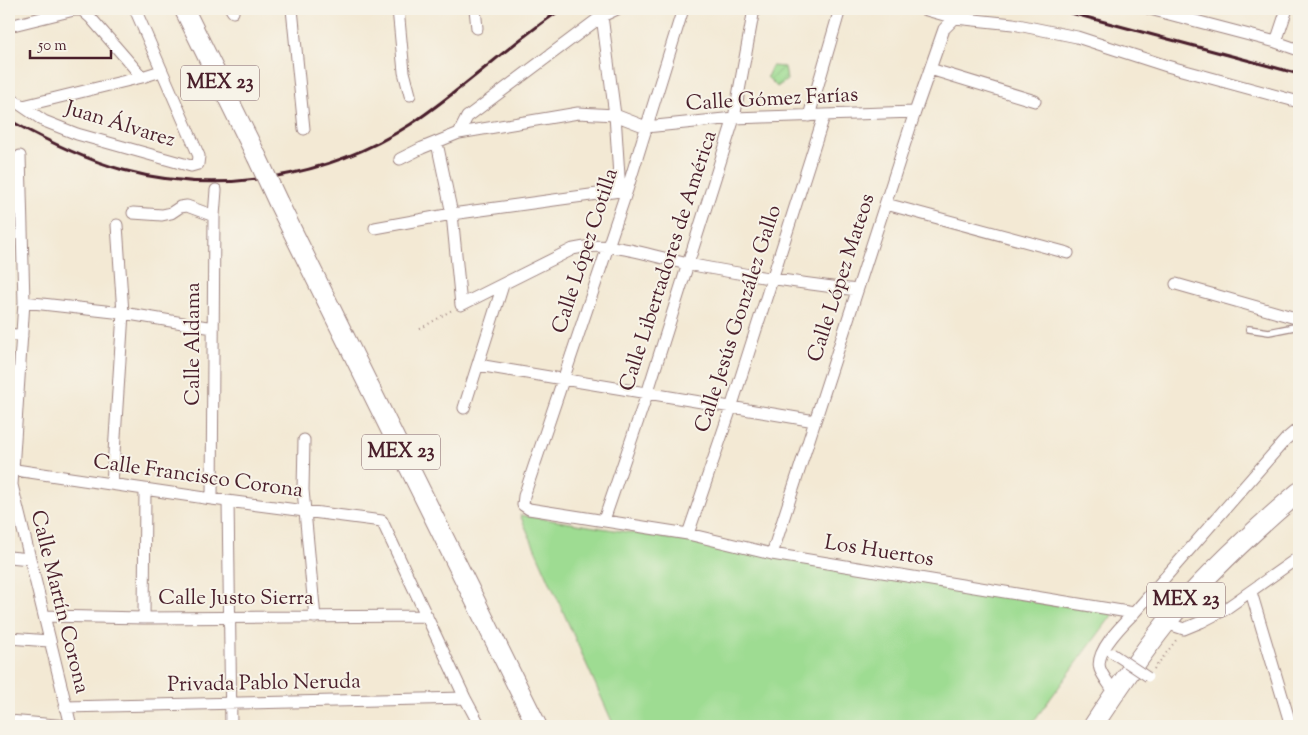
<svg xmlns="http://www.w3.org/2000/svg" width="1308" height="735" viewBox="0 0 1308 735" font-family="'Sorts Mill Goudy',serif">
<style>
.grass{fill:#9edc92;stroke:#747e5e}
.garden{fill:url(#garden-furrows);stroke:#747e5e}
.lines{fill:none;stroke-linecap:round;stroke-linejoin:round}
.service-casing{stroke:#9e8480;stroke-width:8}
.minor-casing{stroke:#9e8480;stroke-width:13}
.trunk-casing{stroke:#9e8480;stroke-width:21}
.path{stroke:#9e8480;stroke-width:2;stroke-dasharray:1 4;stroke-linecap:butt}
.service{stroke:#fff;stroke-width:5.5}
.minor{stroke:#fff;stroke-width:11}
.trunk{stroke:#fff;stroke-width:19}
.rail{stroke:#4a1f2b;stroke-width:3}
.pedestrian-bridge-casing{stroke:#9e8480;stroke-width:11;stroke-linecap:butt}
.trunk-bridge-casing{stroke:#9e8480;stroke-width:21;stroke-linecap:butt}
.pedestrian-bridge{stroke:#fff;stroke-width:9}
.trunk-bridge{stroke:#fff;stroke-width:19}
.labels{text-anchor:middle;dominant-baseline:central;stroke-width:4;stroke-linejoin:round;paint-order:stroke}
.shield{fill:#f7f3e8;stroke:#7e5f64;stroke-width:1}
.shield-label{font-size:20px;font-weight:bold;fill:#4a1f2b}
.street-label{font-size:21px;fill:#4a1f2b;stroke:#f7f3e8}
</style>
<defs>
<pattern id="garden-furrows" width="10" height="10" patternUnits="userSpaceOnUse" patternTransform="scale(1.25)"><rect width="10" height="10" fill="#9edc92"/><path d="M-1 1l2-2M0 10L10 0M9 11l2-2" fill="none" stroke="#8abc7e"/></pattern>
</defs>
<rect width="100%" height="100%" fill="#f7f3e8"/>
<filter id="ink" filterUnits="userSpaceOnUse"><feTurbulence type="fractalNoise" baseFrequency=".02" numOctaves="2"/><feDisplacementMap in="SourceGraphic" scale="10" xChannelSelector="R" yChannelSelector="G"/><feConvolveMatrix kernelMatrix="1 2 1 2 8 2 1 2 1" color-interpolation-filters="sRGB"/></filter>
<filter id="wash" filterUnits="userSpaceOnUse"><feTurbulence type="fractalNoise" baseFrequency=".0096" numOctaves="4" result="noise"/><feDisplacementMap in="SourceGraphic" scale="20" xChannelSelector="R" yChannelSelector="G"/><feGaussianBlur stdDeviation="1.12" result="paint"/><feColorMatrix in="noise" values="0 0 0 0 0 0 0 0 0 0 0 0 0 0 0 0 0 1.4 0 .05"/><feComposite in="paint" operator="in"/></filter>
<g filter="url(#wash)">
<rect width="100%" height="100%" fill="#f3e9d4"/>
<path class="grass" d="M 520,515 L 1116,610 L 1030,726 L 614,726 Z"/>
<path class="garden" d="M 772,66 L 785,67 L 787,80 L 777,87 L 767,77 Z"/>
</g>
<g filter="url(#ink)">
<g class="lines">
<g class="service-casing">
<path id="service" d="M 1249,329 L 1269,332 L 1299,326"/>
</g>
<g class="minor-casing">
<path id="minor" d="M 231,9 L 233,12
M 292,9 L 304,129
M 398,9 L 404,72 L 410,95
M 475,9 L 477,28
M 683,9 L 627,190 L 524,496 L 523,505 L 529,509 L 688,534 L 772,554 L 1134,613 C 1123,624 1094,652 1100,669 C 1103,677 1110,685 1115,693
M 923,9 L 955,18 L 1013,24 L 1077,37 L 1167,66 L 1299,102
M 1150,9 L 1276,42 L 1299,50
M 602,16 L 615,115 L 620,191
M 9,26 L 74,10 L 82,10 L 90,17 L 142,77
M 1276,42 L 1287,9
M 930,69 L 1035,101
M 9,97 L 44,121 L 77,134 L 191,166 L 198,164 L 199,156 L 135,9
M 23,106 L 142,77 L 161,71
M 809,116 L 840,9
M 459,133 L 467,117 L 602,16 L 617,9
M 437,143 L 452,214 L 461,305 L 573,249 C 611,240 650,256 688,264 C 744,275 800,283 857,290
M 20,156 L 24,302 L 12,485 L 71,726
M 400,159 L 422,148 L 459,133 L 578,113 L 615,115 L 646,127 L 734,118 L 915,112
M 886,204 L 1068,253
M 133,213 L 162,215 L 171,213 L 180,207 L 187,206 L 214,216
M 375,228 L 452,214 L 627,190
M 1176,284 L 1299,319
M 24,302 L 123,313 L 213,328
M 9,334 L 22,336
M 478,365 L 815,421
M 464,408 L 503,285
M 304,440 L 303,490 L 315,618
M 9,469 L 212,499 L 382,521 L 465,698 L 480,726
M 112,484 L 123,313 L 117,225
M 212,499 L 214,216 L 216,190
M 228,501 L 231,726
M 604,520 L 647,394 L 734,118 L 754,9
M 688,534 L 731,408 L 824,116
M 772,554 L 915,112 L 944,29 L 955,18
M 9,557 L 30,559
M 1251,592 L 1291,726
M 1134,613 L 1286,439 L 1299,428
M 45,616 L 144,618 L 427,616
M 144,618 L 145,489
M 1166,623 L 1184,629 L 1201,622 L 1224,610 L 1299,557
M 9,638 L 49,641
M 65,707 L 465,698
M 9,721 L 68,726"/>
</g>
<g class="trunk-casing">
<path id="trunk" d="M 184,9 L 257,157
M 278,202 L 537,726
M 1093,726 C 1116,691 1140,656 1166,623 C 1205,575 1252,532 1299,492"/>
</g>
<path class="path" d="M 420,329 L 452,310
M 1154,669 L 1177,639"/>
<use href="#service" class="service"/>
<use href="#minor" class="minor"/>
<use href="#trunk" class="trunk"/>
<path class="rail" d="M 1056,9 L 1299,74
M 9,120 C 45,140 83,159 123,170 C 219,196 328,178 411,124 C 464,89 509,44 562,9"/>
<g class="pedestrian-bridge-casing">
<path id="pedestrian-bridge" d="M 1112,653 L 1148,677"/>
</g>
<g class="trunk-bridge-casing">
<path id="trunk-bridge" d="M 257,157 L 278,202"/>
</g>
<use href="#pedestrian-bridge" class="pedestrian-bridge"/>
<use href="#trunk-bridge" class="trunk-bridge"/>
</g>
</g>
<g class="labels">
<g class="shield">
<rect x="181" y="65.5" width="78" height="35" rx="4"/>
<rect x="362" y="434.5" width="78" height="35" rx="4"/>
<rect x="1147" y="582.5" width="78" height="35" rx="4"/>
</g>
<g class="shield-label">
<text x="220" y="83">MEX 23</text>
<text x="401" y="452">MEX 23</text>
<text x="1186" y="600">MEX 23</text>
</g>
<g class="street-label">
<text transform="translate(772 100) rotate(-3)">Calle Gómez Farías</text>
<text transform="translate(120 125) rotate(17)">Juan Álvarez</text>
<text transform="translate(586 251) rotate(-72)">Calle López Cotilla</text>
<text transform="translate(669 261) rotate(-72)">Calle Libertadores de América</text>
<text transform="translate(842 278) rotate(-72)">Calle López Mateos</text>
<text transform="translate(739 319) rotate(-72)">Calle Jesús González Gallo</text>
<text transform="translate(194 344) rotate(-90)">Calle Aldama</text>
<text transform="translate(198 477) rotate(8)">Calle Francisco Corona</text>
<text transform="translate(879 552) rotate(9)">Los Huertos</text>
<text x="236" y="599">Calle Justo Sierra</text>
<text transform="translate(59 602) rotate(76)">Calle Martín Corona</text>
<text transform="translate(264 684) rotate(-1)">Privada Pablo Neruda</text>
</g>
</g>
<rect width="1308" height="735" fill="none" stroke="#f7f3e8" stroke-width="30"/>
<path d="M30 50v8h81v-8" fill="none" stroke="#4a1f2b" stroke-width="2.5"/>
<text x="38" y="50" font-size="15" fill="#4a1f2b" stroke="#f7f3e8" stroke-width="4" paint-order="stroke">50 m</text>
</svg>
